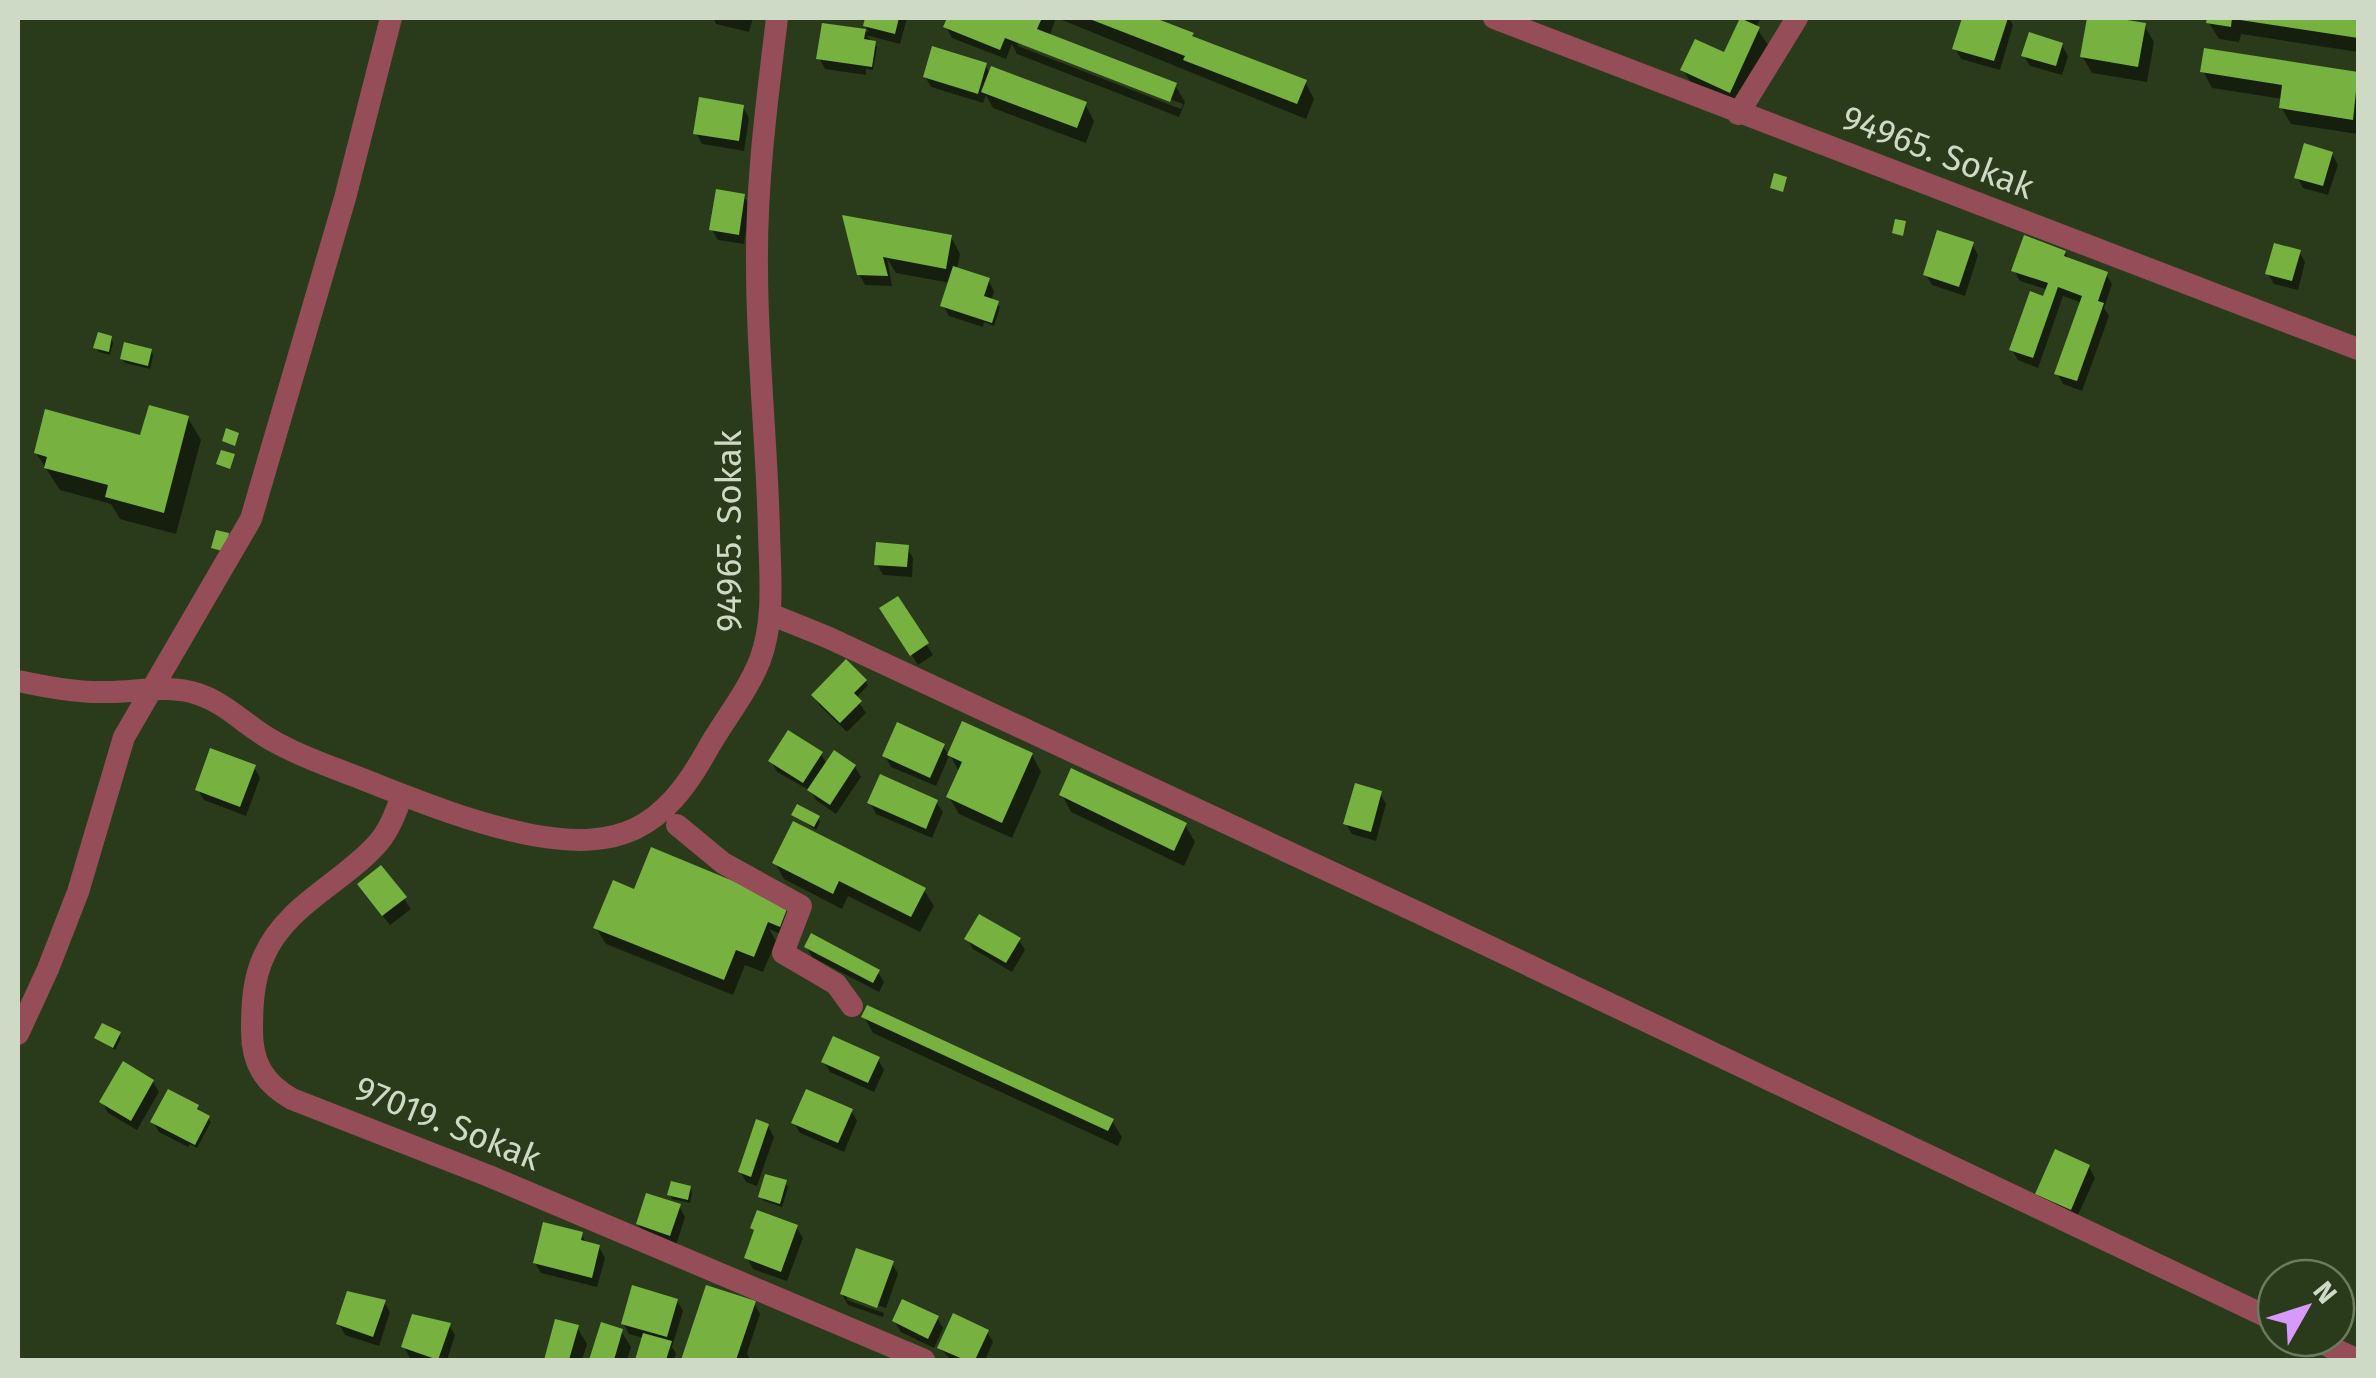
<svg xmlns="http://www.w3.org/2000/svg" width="2376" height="1378" viewBox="0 0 2376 1378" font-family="'Fira Sans',sans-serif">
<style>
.shadow{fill:#0007;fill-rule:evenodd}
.building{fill:#77b140}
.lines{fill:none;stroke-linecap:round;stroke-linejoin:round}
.minor{stroke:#954d57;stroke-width:22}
.labels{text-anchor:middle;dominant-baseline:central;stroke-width:10;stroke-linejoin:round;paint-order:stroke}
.street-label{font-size:35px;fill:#ced9c6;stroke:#2a3b1c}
</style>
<rect width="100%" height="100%" fill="#2a3b1c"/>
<path class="shadow" d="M 713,18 L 753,18 L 749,32 L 716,24 Z
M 867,18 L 907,18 L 900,44 L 866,35 L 877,47 L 873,70 L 866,69 L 866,75 L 825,69 L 819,58 L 824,25 L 869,32 L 865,26 Z
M 950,18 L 1056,18 L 1049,37 L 1175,85 L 1185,102 L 1179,117 L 1017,54 L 1012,44 L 1006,59 L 952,38 L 946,27 ZM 1018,40 L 1183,104 L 1181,109 L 1018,46 Z
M 1057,18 L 1144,18 L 1305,82 L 1314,99 L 1306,119 Z
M 1736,18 L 1761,18 L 1756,27 L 1768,45 L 1739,108 L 1693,86 L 1683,70 L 1725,56 L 1741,20 Z
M 1964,18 L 2009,18 L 2013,25 L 2000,70 L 1961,59 L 1955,48 Z
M 2089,18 L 2144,25 L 2154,42 L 2147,82 L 2092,73 L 2082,56 Z
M 2210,18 L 2358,18 L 2358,52 L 2241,34 L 2239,42 L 2219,39 L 2209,23 Z
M 2062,45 L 2068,56 L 2062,75 L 2030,66 L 2024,56 Z
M 2206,51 L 2358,75 L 2358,134 L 2291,124 L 2281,107 L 2283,99 L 2212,88 L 2203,71 Z
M 985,65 L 990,74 L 1085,104 L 1094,121 L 1086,143 L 993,108 L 986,95 L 983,103 L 931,87 L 925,76 Z
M 743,107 L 749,118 L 744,151 L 702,144 L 696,133 Z
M 2332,154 L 2338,165 L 2328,195 L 2303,188 L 2297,177 Z
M 744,196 L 750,207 L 744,244 L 718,240 L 712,230 Z
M 846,218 L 951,237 L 960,254 L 957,270 L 988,280 L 994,291 L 991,301 L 1000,307 L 994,326 L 984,322 L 983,327 L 949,316 L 943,305 L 950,283 L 896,273 L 887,258 L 892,286 L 865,285 L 859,274 Z
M 1972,244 L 1978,255 L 1965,296 L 1932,285 L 1926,275 Z
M 2299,252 L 2305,262 L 2298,290 L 2274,284 L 2268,274 Z
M 2065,253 L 2070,261 L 2106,274 L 2112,284 L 2104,308 L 2109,316 L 2082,391 L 2063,384 L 2057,373 L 2082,303 L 2063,296 L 2038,368 L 2018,360 L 2012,350 L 2048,290 L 2020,281 L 2014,270 Z
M 111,338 L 113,343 L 110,355 L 99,352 L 96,348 Z
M 151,351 L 153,355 L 150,369 L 125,363 L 122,359 Z
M 188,418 L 201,440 L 176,534 L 120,519 L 111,504 L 60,490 L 36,453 L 142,438 Z
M 907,548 L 913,558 L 912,577 L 883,575 L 877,564 Z
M 898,600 L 933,655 L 918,665 L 883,609 Z
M 865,681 L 868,685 L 856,698 L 866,713 L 847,732 L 820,706 L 814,696 Z
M 943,746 L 949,756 L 936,786 L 891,767 L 885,756 Z
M 821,754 L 827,764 L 855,767 L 861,777 L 836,814 L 816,800 L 811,791 L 777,772 L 771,761 Z
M 950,755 L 1032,755 L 1041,772 L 1012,838 L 959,814 L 949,797 L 960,773 Z
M 254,767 L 260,778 L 246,816 L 204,800 L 198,790 Z
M 1380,793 L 1386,804 L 1376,841 L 1352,834 L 1346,824 Z
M 1062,795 L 1185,825 L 1195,842 L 1184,866 L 1071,812 Z
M 936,802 L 943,812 L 932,838 L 876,814 L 870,803 Z
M 794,815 L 818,818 L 820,822 L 816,830 Z
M 775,863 L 924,890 L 934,906 L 920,932 L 848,896 L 842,909 L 784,879 Z
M 381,868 L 411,909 L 390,925 L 366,894 Z
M 635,892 L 787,906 L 793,916 L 785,936 L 769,929 L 776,941 L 763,972 L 745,965 L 733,995 L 606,944 L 596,928 Z
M 967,939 L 1019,940 L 1025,950 L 1012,972 L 973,949 Z
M 806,946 L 878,972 L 884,982 L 879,992 L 812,957 Z
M 864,1017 L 1112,1121 L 1122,1137 L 1118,1146 L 873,1033 Z
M 119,1034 L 121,1038 L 115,1050 L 97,1038 Z
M 878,1059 L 884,1070 L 874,1092 L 830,1072 L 824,1062 Z
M 153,1082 L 159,1092 L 137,1130 L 108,1113 L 102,1102 Z
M 197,1107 L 211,1122 L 197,1148 L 190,1144 L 188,1147 L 159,1132 L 153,1122 Z
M 851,1110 L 857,1121 L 844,1152 L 800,1133 L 794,1123 Z
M 768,1126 L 774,1137 L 757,1186 L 746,1182 L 740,1171 Z
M 2089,1167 L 2095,1178 L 2076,1219 L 2044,1204 L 2038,1194 Z
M 785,1182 L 788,1187 L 782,1207 L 764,1201 L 761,1197 Z
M 690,1188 L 692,1193 L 690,1203 L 672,1199 L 670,1194 Z
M 679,1206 L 685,1217 L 676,1245 L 645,1234 L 638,1224 Z
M 796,1227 L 803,1238 L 787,1281 L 753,1269 L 747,1258 L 756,1234 L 753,1228 Z
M 581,1234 L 587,1244 L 599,1247 L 605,1258 L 597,1287 L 541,1273 L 535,1263 Z
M 892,1263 L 898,1274 L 886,1308 L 847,1294 L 847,1300 L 884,1313 L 883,1317 L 848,1305 L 842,1294 Z
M 707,1288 L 754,1303 L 760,1314 L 747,1353 L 750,1360 L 684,1360 Z
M 677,1301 L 683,1311 L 672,1347 L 676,1353 L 674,1360 L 637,1360 L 644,1338 L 629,1334 L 623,1323 Z
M 384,1302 L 390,1312 L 379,1346 L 345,1335 L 339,1324 Z
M 937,1318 L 943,1328 L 934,1348 L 901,1332 L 894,1321 Z
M 557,1322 L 577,1327 L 587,1344 L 582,1360 L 547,1360 Z
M 449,1325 L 455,1335 L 447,1360 L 410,1358 L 404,1347 Z
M 602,1325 L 621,1331 L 631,1347 L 627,1360 L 592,1360 Z
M 987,1332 L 993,1342 L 985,1360 L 951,1360 L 940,1348 Z"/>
<path class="building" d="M 865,18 L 899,18 L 895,34 L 863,26 Z
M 947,18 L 1042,18 L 1037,29 L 1177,83 L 1170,102 L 1005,38 L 1000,50 L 943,27 Z
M 1087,18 L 1155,18 L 1194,33 L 1192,36 L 1307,80 L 1297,104 L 1183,60 L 1185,56 Z
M 1740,18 L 1760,27 L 1730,93 L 1680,70 L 1695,39 L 1724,52 Z
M 1962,18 L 2008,18 L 1994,61 L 1952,49 Z
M 2087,18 L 2114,18 L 2146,23 L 2138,67 L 2080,57 Z
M 2207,18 L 2232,18 L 2231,27 L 2206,23 Z
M 2240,18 L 2358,18 L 2358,38 L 2240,20 Z
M 822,23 L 866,29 L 864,39 L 876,41 L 872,67 L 816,59 Z
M 2029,32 L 2063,43 L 2056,66 L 2021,56 Z
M 932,46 L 987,63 L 978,94 L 923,77 Z
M 2204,48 L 2358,72 L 2353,120 L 2279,108 L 2282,85 L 2200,72 Z
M 991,66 L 1087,102 L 1077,128 L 981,92 Z
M 699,97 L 744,105 L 739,141 L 693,134 Z
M 2304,143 L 2333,152 L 2323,186 L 2294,178 Z
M 1774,173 L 1787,177 L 1783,192 L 1770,188 Z
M 716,189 L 745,194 L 739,235 L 709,230 Z
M 842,215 L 952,235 L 946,269 L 883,257 L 888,276 L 857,275 Z
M 1895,219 L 1906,221 L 1903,236 L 1892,233 Z
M 1937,230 L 1974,242 L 1959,287 L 1923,275 Z
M 2024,235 L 2066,251 L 2064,256 L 2108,272 L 2098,301 L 2104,303 L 2077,381 L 2054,374 L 2082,296 L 2058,287 L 2033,358 L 2009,350 L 2030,291 L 2043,296 L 2048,283 L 2011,271 Z
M 2274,243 L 2301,250 L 2292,281 L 2265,274 Z
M 953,266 L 990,278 L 984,296 L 999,301 L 992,323 L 940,306 Z
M 98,332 L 112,336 L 109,352 L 93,348 Z
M 124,342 L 152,349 L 148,366 L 120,359 Z
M 149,405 L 189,416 L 164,513 L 105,497 L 108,485 L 44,468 L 47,457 L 34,453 L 45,409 L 140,435 Z
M 226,428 L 239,433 L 235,446 L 222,441 Z
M 221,450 L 235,454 L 230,469 L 216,464 Z
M 216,530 L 229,533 L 226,552 L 211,548 Z
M 876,542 L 909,545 L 907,567 L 874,565 Z
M 898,596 L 929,643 L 910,656 L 879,608 Z
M 846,659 L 867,680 L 854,693 L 862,701 L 840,723 L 811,695 Z
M 962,721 L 1033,753 L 1002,823 L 946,797 L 962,762 L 947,755 Z
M 897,722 L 945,744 L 930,778 L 882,756 Z
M 788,730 L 823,752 L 803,783 L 768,761 Z
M 210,748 L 256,765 L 240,807 L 195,790 Z
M 834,750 L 856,765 L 830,805 L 807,790 Z
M 1071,768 L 1187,823 L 1174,851 L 1059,795 Z
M 880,774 L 938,800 L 926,829 L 867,803 Z
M 1355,783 L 1382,791 L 1371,832 L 1343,824 Z
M 797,804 L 820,816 L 814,827 L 791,815 Z
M 793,821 L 926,888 L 911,917 L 839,881 L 833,894 L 772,863 Z
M 651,847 L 789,904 L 780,927 L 768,922 L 754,957 L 736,950 L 724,980 L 593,928 L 613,880 L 634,889 Z
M 381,865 L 407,897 L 382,916 L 357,884 Z
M 979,914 L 1021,938 L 1006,963 L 964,939 Z
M 811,933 L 880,970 L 873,983 L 804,947 Z
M 867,1005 L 1114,1119 L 1108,1131 L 861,1017 Z
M 102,1023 L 121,1032 L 113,1048 L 94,1038 Z
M 833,1036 L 880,1057 L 868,1083 L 821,1062 Z
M 123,1061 L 154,1080 L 131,1121 L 99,1102 Z
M 168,1089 L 199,1105 L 197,1109 L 210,1116 L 195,1145 L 150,1122 Z
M 806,1089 L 853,1109 L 838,1143 L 791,1123 Z
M 756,1119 L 769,1124 L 751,1177 L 738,1172 Z
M 2055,1149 L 2090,1165 L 2071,1210 L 2035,1194 Z
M 765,1174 L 787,1180 L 780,1204 L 758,1197 Z
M 671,1181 L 691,1186 L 688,1200 L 667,1195 Z
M 646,1193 L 681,1204 L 670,1236 L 636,1224 Z
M 757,1210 L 798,1225 L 781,1272 L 744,1258 L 754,1230 L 750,1228 Z
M 543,1222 L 583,1232 L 581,1240 L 600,1245 L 592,1278 L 533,1263 Z
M 856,1248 L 894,1261 L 877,1308 L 840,1294 Z
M 632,1285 L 678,1299 L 667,1337 L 621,1324 Z
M 706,1285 L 756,1301 L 736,1360 L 681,1360 Z
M 347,1291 L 386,1300 L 373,1337 L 336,1324 Z
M 902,1299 L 939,1316 L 928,1339 L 892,1321 Z
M 953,1313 L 989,1330 L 975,1360 L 965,1360 L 937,1348 Z
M 412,1314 L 451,1323 L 438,1360 L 401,1347 Z
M 555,1319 L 579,1325 L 569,1360 L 544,1360 Z
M 601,1322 L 623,1329 L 614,1360 L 589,1360 Z
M 643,1333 L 672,1341 L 666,1360 L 635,1360 Z"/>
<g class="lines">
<path class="minor" d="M 1494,18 L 2358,349
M 1738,114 L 1797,18
M 770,614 L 827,637 L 1419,913 L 2276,1321
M 18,681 C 47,687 77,693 108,692 C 138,692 168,684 198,694 C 228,704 248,728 275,742 C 300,756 326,765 352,775 C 410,798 470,823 532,835 C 620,851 663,829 706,752 C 723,721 747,693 760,660 C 775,620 770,574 769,532 C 767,444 757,355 757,267 C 756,182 767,101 777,18
M 402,795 C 396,812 390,829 378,843 C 343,883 286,905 264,956 C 253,979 252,1006 252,1031 C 252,1063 264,1083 292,1099 L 489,1176 L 924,1360
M 677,825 L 723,863 L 801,906 L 783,953 L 836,984 L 852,1006
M 18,1034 L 48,969 L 78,892 L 124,737 L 251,519 L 345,198 L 391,18
M 2311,1338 L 2358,1360"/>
</g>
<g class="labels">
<g class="street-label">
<text transform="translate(1938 152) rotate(21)">94965. Sokak</text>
<text transform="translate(729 531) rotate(-90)">94965. Sokak</text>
<text transform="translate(448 1123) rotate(22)">97019. Sokak</text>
</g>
</g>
<rect width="2376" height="1378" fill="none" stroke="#ced9c6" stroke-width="40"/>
<g transform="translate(2306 1308) rotate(51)"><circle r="48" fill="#2a3b1c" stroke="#6c7a60" stroke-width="2.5"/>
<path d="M0-8L18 38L0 25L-18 38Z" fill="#d69bfa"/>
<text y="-15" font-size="28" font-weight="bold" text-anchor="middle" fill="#ced9c6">N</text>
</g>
</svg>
